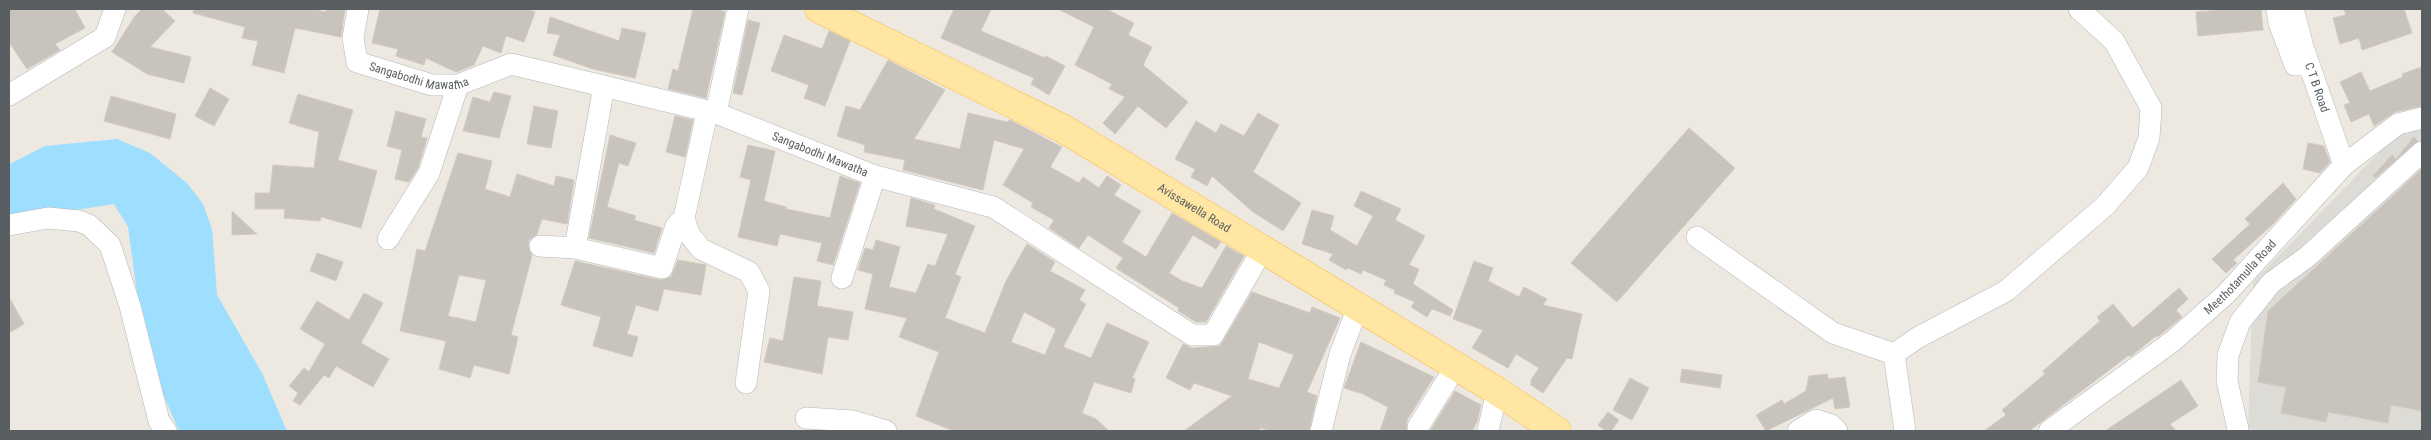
<svg xmlns="http://www.w3.org/2000/svg" width="2431" height="440" viewBox="0 0 2431 440" font-family="'Roboto Condensed',sans-serif">
<style>
.industrial{fill:#dddbd5}
.water{fill:#9edeff}
.building{fill:#c8c3bd;stroke:#d2cabe;fill-rule:evenodd}
.lines{fill:none;stroke-linecap:round;stroke-linejoin:round}
.minor-casing{stroke:#b3b7bc;stroke-width:22}
.major-casing{stroke:#fcb94a;stroke-width:29}
.minor{stroke:#fff;stroke-width:21}
.major{stroke:#ffe7a3;stroke-width:28}
.labels{text-anchor:middle;dominant-baseline:central;stroke-width:4;stroke-linejoin:round;paint-order:stroke}
.street-label{font-size:12px;fill:#595e62;stroke:#fff}
</style>
<rect width="100%" height="100%" fill="#ede9e0"/>
<path class="industrial" d="M 2422,124 L 2422,431 L 2265,431 L 2248,429 L 2253,282 L 2399,132 Z"/>
<path class="water" d="M 117,139 L 150,153 L 188,184 L 203,204 L 212,229 L 217,295 L 262,373 L 287,431 L 179,431 L 145,352 L 128,227 L 114,204 L 37,216 L 9,225 L 10,164 L 45,146 Z"/>
<path class="building" d="M 9,9 L 75,9 L 85,28 L 55,44 L 60,50 L 27,69 L 9,42 Z
M 142,9 L 162,9 L 175,21 L 150,47 L 191,57 L 184,83 L 147,74 L 112,52 L 135,16 Z
M 194,9 L 309,9 L 326,12 L 327,9 L 345,9 L 341,37 L 295,28 L 284,73 L 252,65 L 258,41 L 242,38 L 245,27 L 193,13 Z
M 380,9 L 527,9 L 535,12 L 524,42 L 506,36 L 501,53 L 483,46 L 474,65 L 456,72 L 426,58 L 424,65 L 396,56 L 398,49 L 372,43 Z
M 693,9 L 715,9 L 725,12 L 706,98 L 668,89 L 673,69 L 678,71 Z
M 954,9 L 991,9 L 981,31 L 1045,58 L 1046,56 L 1065,66 L 1049,95 L 1031,84 L 1034,78 L 941,38 Z
M 1058,9 L 1106,9 L 1134,23 L 1128,35 L 1152,47 L 1143,65 L 1188,102 L 1166,128 L 1138,106 L 1115,134 L 1103,123 L 1125,97 L 1109,89 L 1112,84 L 1075,65 L 1094,27 Z
M 2234,9 L 2261,9 L 2263,30 L 2198,36 L 2196,12 Z
M 2344,9 L 2404,9 L 2412,33 L 2362,50 L 2359,38 L 2340,44 L 2333,18 L 2346,15 Z
M 550,17 L 619,41 L 622,28 L 646,33 L 635,78 L 593,69 L 553,55 L 560,35 L 547,33 Z
M 748,20 L 760,23 L 742,95 L 733,93 Z
M 829,31 L 850,41 L 825,106 L 804,98 L 809,85 L 771,71 L 784,35 L 822,49 Z
M 888,60 L 945,90 L 914,139 L 960,149 L 968,113 L 1007,122 L 1010,120 L 1062,147 L 1050,167 L 1079,183 L 1083,177 L 1099,188 L 1107,176 L 1121,185 L 1114,195 L 1141,211 L 1122,242 L 1146,257 L 1172,213 L 1221,242 L 1216,249 L 1193,235 L 1169,273 L 1182,281 L 1202,288 L 1226,246 L 1244,256 L 1206,322 L 1196,322 L 1178,311 L 1179,308 L 1116,268 L 1123,258 L 1088,235 L 1079,248 L 1049,228 L 1054,220 L 1031,207 L 1033,203 L 1003,185 L 1024,149 L 994,140 L 983,190 L 903,170 L 905,160 L 864,152 L 865,145 L 837,136 L 846,106 L 860,110 Z
M 2422,67 L 2422,106 L 2395,112 L 2374,126 L 2369,114 L 2351,122 L 2344,105 L 2350,103 L 2340,82 L 2361,72 L 2370,91 L 2403,77 L 2402,74 Z
M 210,88 L 229,99 L 214,126 L 195,116 Z
M 494,92 L 511,96 L 499,138 L 463,131 L 473,97 L 490,102 Z
M 298,94 L 353,110 L 338,160 L 377,171 L 361,228 L 321,217 L 320,221 L 284,218 L 285,209 L 255,209 L 255,193 L 270,193 L 273,165 L 314,168 L 319,132 L 289,123 Z
M 111,96 L 176,114 L 170,139 L 104,121 Z
M 534,106 L 558,111 L 551,148 L 527,144 Z
M 396,111 L 426,119 L 421,137 L 427,138 L 418,168 L 409,182 L 395,179 L 402,150 L 387,146 Z
M 1258,113 L 1279,125 L 1253,172 L 1301,203 L 1283,231 L 1253,212 L 1212,176 L 1207,186 L 1191,177 L 1195,169 L 1175,159 L 1196,121 L 1216,133 L 1221,124 L 1244,136 Z
M 675,116 L 693,120 L 685,157 L 666,152 Z
M 1689,128 L 1735,168 L 1617,302 L 1571,263 Z
M 610,135 L 636,143 L 628,166 L 619,163 L 607,207 L 636,216 L 634,220 L 662,228 L 654,253 L 589,238 Z
M 2414,137 L 2418,141 L 2375,178 L 2373,176 L 2392,155 L 2396,159 Z
M 2308,143 L 2324,146 L 2330,162 L 2320,173 L 2303,169 Z
M 748,145 L 775,151 L 764,201 L 786,207 L 786,209 L 830,218 L 840,176 L 860,183 L 833,265 L 817,261 L 822,243 L 780,234 L 777,246 L 738,237 L 751,180 L 740,177 Z
M 458,153 L 492,161 L 485,189 L 510,197 L 517,174 L 554,186 L 556,176 L 574,180 L 567,224 L 542,219 L 537,234 L 529,240 L 528,246 L 532,255 L 511,335 L 518,337 L 509,374 L 474,365 L 470,378 L 439,369 L 446,341 L 400,331 L 417,249 L 425,251 ZM 459,275 L 486,280 L 476,322 L 448,316 Z
M 2422,169 L 2422,411 L 2391,405 L 2388,423 L 2328,412 L 2326,422 L 2281,413 L 2286,387 L 2258,382 L 2268,311 Z
M 2283,183 L 2296,199 L 2272,225 L 2233,260 L 2237,263 L 2226,273 L 2212,259 L 2250,224 L 2245,219 Z
M 1361,191 L 1401,209 L 1395,220 L 1425,236 L 1409,265 L 1419,269 L 1413,284 L 1453,310 L 1450,316 L 1432,309 L 1427,317 L 1411,307 L 1415,302 L 1394,293 L 1395,290 L 1384,285 L 1386,280 L 1363,270 L 1361,274 L 1348,268 L 1346,270 L 1329,260 L 1333,254 L 1302,244 L 1312,210 L 1334,216 L 1330,230 L 1357,246 L 1373,216 L 1354,206 Z
M 911,198 L 935,205 L 934,209 L 975,226 L 955,274 L 961,277 L 945,318 L 985,333 L 1006,281 L 1027,244 L 1055,262 L 1050,271 L 1085,290 L 1079,300 L 1086,304 L 1063,347 L 1091,358 L 1107,323 L 1149,342 L 1132,378 L 1135,379 L 1131,393 L 1094,382 L 1082,413 L 1096,419 L 1109,431 L 954,431 L 916,416 L 939,352 L 899,337 L 907,318 L 865,309 L 873,274 L 858,270 L 865,248 L 873,250 L 876,240 L 900,247 L 889,287 L 916,293 L 928,264 L 935,266 L 948,234 L 906,226 ZM 1024,312 L 1056,329 L 1045,355 L 1011,342 Z
M 232,211 L 257,234 L 232,235 Z
M 317,253 L 343,262 L 336,281 L 310,271 Z
M 678,260 L 706,265 L 701,295 L 664,289 L 658,311 L 636,305 L 627,334 L 638,337 L 632,357 L 593,346 L 601,317 L 561,305 L 575,261 L 660,280 L 671,277 Z
M 1474,261 L 1493,268 L 1488,281 L 1519,297 L 1524,287 L 1547,299 L 1543,305 L 1582,314 L 1572,359 L 1567,358 L 1543,393 L 1531,385 L 1531,380 L 1539,368 L 1516,354 L 1508,368 L 1472,348 L 1483,330 L 1453,319 Z
M 794,277 L 821,281 L 817,306 L 853,312 L 848,340 L 828,337 L 822,374 L 764,362 L 770,338 L 783,341 Z
M 2179,288 L 2188,299 L 2176,310 L 2182,317 L 2165,331 L 2157,337 L 2156,336 L 2130,357 L 2129,355 L 2029,431 L 1984,431 L 2006,415 L 2002,410 L 2045,374 L 2043,371 L 2100,321 L 2097,317 L 2113,304 L 2133,328 Z
M 1252,292 L 1310,313 L 1312,307 L 1340,318 L 1307,392 L 1317,396 L 1309,431 L 1273,431 L 1260,428 L 1259,431 L 1184,431 L 1232,396 L 1194,383 L 1190,390 L 1166,378 L 1183,344 L 1192,348 L 1220,346 ZM 1259,342 L 1294,355 L 1279,388 L 1248,379 Z
M 364,293 L 383,303 L 361,343 L 389,359 L 373,387 L 336,366 L 329,378 L 324,375 L 300,405 L 293,401 L 298,393 L 289,386 L 304,368 L 309,372 L 325,344 L 300,329 L 317,301 L 349,320 Z
M 9,297 L 24,324 L 9,333 Z
M 1361,342 L 1434,377 L 1407,420 L 1407,431 L 1380,431 L 1388,407 L 1363,394 L 1344,388 Z
M 1682,369 L 1722,375 L 1720,388 L 1680,382 Z
M 1827,374 L 1828,379 L 1845,377 L 1850,407 L 1835,409 L 1833,398 L 1766,431 L 1756,415 L 1782,400 L 1784,404 L 1806,391 L 1809,376 Z
M 1630,378 L 1649,388 L 1632,420 L 1613,410 Z
M 2181,380 L 2198,406 L 2170,424 L 2176,431 L 2105,431 Z
M 1455,391 L 1481,405 L 1477,422 L 1472,431 L 1430,431 Z
M 1608,412 L 1619,420 L 1611,431 L 1606,431 L 1598,425 Z"/>
<g class="lines">
<g class="minor-casing">
<g id="minor">
<path id="s1" d="M 358,9 L 353,38 L 357,62 L 432,85 L 458,85 L 511,64 L 716,113 L 875,176 L 993,207 L 1192,335 L 1213,335 L 1262,250"/>
<path d="M 2277,9 L 2279,23 L 2295,65 L 2301,65"/>
<path id="s2" d="M 2293,9 L 2303,47 L 2344,165"/>
<path d="M 9,95 L 105,37 L 115,9"/>
<path d="M 707,113 L 684,218 L 689,234 L 701,249 L 749,272 L 759,291 L 746,383"/>
<path d="M 716,113 L 738,9"/>
<path d="M 9,225 L 48,218 L 79,221 L 89,225 L 110,245 L 130,306 L 159,421 L 166,431"/>
<path d="M 1697,237 L 1833,333 L 1894,354"/>
<path d="M 388,239 L 429,173 L 458,85"/>
<path d="M 540,246 L 575,248 L 662,268 L 676,226 L 684,218"/>
<path d="M 575,248 L 604,86"/>
<path d="M 842,278 L 875,176"/>
<path d="M 806,418 L 853,421 L 886,431"/>
<path d="M 1418,427 L 1456,366"/>
<path d="M 1321,431 L 1340,354 L 1358,307"/>
<path d="M 1488,431 L 1497,391"/>
<path d="M 1798,431 L 1816,420 L 1831,425 L 1837,431"/>
<path d="M 1905,431 L 1894,354 L 1917,338 L 2006,291 L 2105,206 L 2138,168 L 2149,138 L 2151,108 L 2114,41 L 2079,9"/>
<path id="s3" d="M 2049,431 L 2173,341 L 2226,294 L 2344,165 L 2398,124 L 2422,118"/>
<path d="M 2237,431 L 2238,429 L 2227,381 L 2228,355 L 2240,322 L 2271,283 L 2307,257 L 2422,152"/>
</g>
</g>
<g class="major-casing">
<g id="major">
<path id="s4" d="M 819,9 L 1062,128 L 1497,391 L 1557,431"/>
</g>
</g>
<use href="#minor" class="minor"/>
<use href="#major" class="major"/>
</g>
<g class="labels">
<g class="street-label">
<text stroke="none"><textPath href="#s1" startOffset="118">Sangabodhi Mawatha</textPath></text>
<text stroke="none"><textPath href="#s2" startOffset="82">C T B Road</textPath></text>
<text stroke="none"><textPath href="#s1" startOffset="538">Sangabodhi Mawatha</textPath></text>
<text stroke="none"><textPath href="#s4" startOffset="425">Avissawella Road</textPath></text>
<text stroke="none"><textPath href="#s3" startOffset="246">Meethotamulla Road</textPath></text>
</g>
</g>
<rect width="2431" height="440" fill="none" stroke="#595e62" stroke-width="20"/>
</svg>
